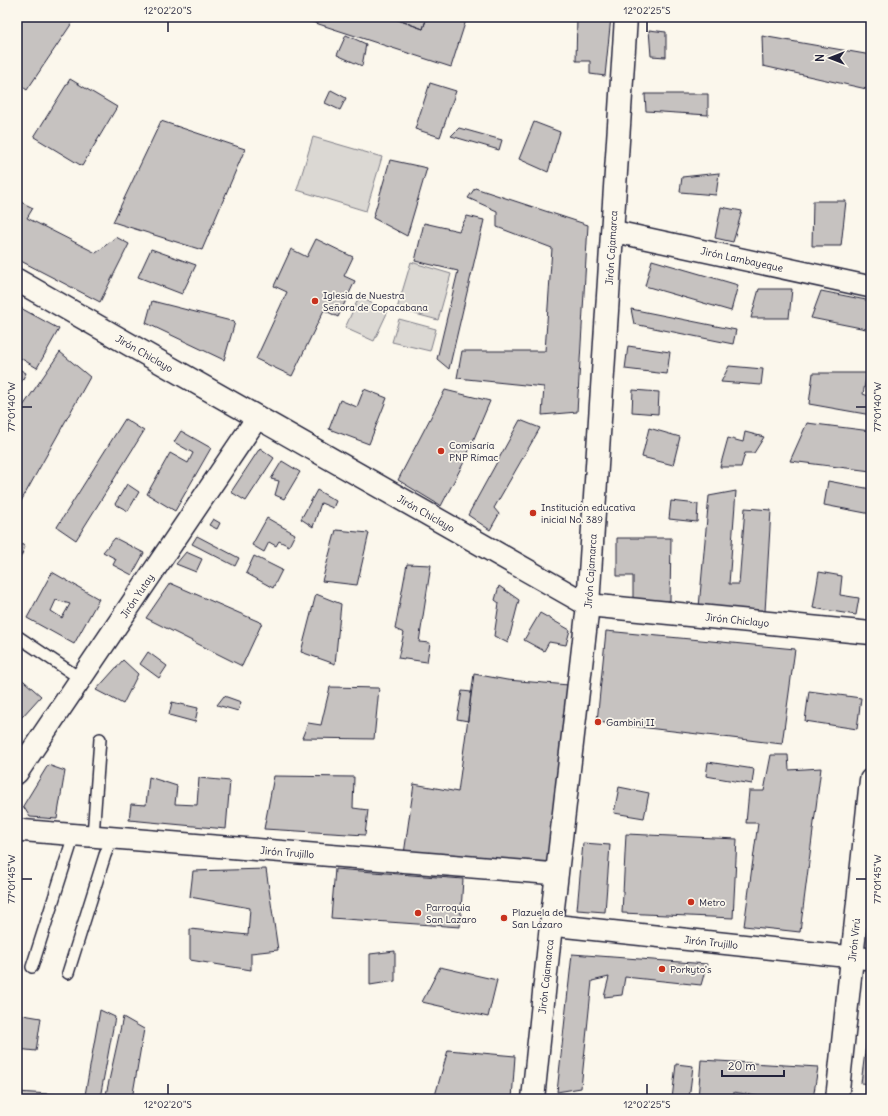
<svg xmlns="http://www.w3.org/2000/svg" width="888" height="1116" viewBox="0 0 888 1116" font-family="Delius,sans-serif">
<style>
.green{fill:#dbd8d3;stroke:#7e7d87}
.building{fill:#c6c2c0;stroke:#22223b;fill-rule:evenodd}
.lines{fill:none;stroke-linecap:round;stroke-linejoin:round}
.service-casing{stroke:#22223b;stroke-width:14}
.minor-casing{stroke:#22223b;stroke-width:24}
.tertiary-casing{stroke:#22223b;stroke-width:25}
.secondary-casing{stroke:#22223b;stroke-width:25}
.service{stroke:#fbf7ec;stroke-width:11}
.minor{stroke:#fbf7ec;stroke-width:21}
.tertiary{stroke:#fbf7ec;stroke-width:22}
.secondary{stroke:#fbf7ec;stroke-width:22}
.ticks{fill:none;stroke:#22223b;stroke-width:1.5}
.poi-dot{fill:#c8321e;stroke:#fbf7ec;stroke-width:1.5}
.labels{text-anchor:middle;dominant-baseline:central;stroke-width:3.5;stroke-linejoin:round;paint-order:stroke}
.street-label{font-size:10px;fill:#22223b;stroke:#fbf7ec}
.poi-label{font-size:10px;fill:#22223b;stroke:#fbf7ec;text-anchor:start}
.neatline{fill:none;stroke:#22223b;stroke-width:1.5}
.ticks-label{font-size:10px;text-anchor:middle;fill:#22223b}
</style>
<rect width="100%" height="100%" fill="#fbf7ec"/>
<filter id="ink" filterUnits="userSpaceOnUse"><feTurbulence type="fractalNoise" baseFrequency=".025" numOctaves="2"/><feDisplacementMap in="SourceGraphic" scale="8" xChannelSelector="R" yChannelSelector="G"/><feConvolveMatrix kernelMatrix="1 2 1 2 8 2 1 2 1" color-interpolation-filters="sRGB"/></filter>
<g filter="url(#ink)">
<path class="green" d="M 313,137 L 382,157 L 366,211 L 297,190 Z
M 411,262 L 451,274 L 438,320 L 397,309 Z
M 359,297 L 388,311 L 374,341 L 345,328 Z
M 399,319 L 436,329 L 430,351 L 392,342 Z"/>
<path class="building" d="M 17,17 L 76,17 L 27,90 L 17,83 Z
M 297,17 L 390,17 L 423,29 L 427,17 L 467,17 L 451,67 Z
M 390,17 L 427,17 L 423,29 Z
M 577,17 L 611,17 L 605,76 L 590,74 L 590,61 L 576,61 Z
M 649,30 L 666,32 L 666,57 L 651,56 Z
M 346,35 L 366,44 L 362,66 L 337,55 Z
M 762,36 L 871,55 L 871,90 L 763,66 Z
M 70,79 L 117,107 L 82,166 L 34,137 Z
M 430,83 L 456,91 L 440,137 L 415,129 Z
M 331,90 L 346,98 L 340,110 L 325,103 Z
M 645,94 L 708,94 L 708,115 L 646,111 Z
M 161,121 L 245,149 L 202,250 L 113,222 Z
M 534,122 L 560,132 L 548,172 L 519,159 Z
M 459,128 L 502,140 L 499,150 L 451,136 Z
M 390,160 L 427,168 L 407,236 L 373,218 Z
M 719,173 L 716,195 L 680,192 L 682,177 Z
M 475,188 L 588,225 L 577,412 L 542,415 L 544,387 L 457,378 L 462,351 L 545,351 L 552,248 L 497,227 L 497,211 L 468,198 Z
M 17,200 L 33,208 L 27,218 L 96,253 L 116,237 L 129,244 L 100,302 L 17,259 Z
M 813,201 L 846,201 L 841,246 L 812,246 Z
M 721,207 L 742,211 L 733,242 L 715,238 Z
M 467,216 L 484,220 L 449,369 L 437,359 L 458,271 L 415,261 L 424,223 L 459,231 Z
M 316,239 L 353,257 L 344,276 L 355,281 L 338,317 L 324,310 L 292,376 L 256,359 L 287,292 L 274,286 L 291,249 L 307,257 Z
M 151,249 L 196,265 L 182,294 L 138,277 Z
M 652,260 L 738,285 L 731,311 L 645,286 Z
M 759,289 L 792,289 L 789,318 L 751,318 Z
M 821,291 L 871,301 L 871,330 L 811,318 Z
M 152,301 L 235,322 L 224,360 L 146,323 Z
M 17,306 L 59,329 L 37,368 L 17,356 Z
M 631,309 L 736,330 L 733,344 L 634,324 Z
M 628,346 L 670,352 L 667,374 L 625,369 Z
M 60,352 L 90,377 L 20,503 L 17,501 L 17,415 Z
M 729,366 L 763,369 L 761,385 L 721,382 Z
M 17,368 L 26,373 L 17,390 Z
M 813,373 L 867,373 L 863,394 L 871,397 L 871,415 L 809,404 Z
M 364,389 L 387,398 L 369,444 L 329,429 L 340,400 L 357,407 Z
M 445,390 L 490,401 L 464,462 L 441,506 L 398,480 Z
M 633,390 L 659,392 L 658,414 L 632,412 Z
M 125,419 L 144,431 L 76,540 L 57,527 Z
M 520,420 L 540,428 L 494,508 L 499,514 L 490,530 L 468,515 Z
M 807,423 L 871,431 L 871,471 L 790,461 Z
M 649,428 L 680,437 L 673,465 L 642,457 Z
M 181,431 L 211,448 L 175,511 L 147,494 L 170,453 L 188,463 L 193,453 L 174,442 Z
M 745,432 L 764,437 L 754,453 L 745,453 L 741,467 L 720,467 L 728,438 L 743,442 Z
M 260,448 L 274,458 L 246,501 L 231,492 Z
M 282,461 L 300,472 L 284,499 L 275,495 L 279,481 L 271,479 Z
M 828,481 L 871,489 L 871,514 L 824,505 Z
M 127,484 L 139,492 L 128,511 L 115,504 Z
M 317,490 L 336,501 L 333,508 L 321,503 L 313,527 L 301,519 Z
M 736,491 L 729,584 L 739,584 L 745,508 L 771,510 L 765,612 L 699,607 L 709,496 Z
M 671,501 L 698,504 L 697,522 L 669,519 Z
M 267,518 L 295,534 L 289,546 L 279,541 L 276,546 L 269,542 L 264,552 L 252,545 Z
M 213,519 L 220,523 L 217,529 L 209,525 Z
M 336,530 L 369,533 L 357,585 L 322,581 Z
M 197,536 L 239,558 L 235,566 L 192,544 Z
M 115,538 L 144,553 L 132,575 L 113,565 L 116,559 L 103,552 Z
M 617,538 L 671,538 L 670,601 L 633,601 L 633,576 L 617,576 Z
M 17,540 L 25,547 L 18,563 L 17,563 Z
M 186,552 L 202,559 L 196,572 L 176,564 Z
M 254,556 L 282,570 L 273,588 L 246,573 Z
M 407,564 L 431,565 L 419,642 L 430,643 L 427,662 L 398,658 L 404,633 L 395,629 Z
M 52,572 L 99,599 L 74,644 L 27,618 ZM 56,600 L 70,604 L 62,618 L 51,611 Z
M 819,572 L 842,576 L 840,595 L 859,598 L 856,615 L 813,608 Z
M 170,583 L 262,623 L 242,666 L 146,618 Z
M 499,586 L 519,600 L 508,643 L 494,636 L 499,603 L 495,600 Z
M 316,594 L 341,604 L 335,664 L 301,652 Z
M 540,613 L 570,630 L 566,645 L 549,642 L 544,651 L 524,640 Z
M 606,631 L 795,649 L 782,744 L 597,722 Z
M 148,652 L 167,666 L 159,678 L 140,664 Z
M 123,660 L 138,674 L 123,704 L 96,690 Z
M 474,674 L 507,680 L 569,685 L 551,867 L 404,854 L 414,784 L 458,792 Z
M 17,675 L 41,696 L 22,717 L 17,713 Z
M 330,687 L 379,688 L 374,739 L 302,738 L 308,723 L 321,725 Z
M 462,691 L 471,692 L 468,721 L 457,719 Z
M 809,691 L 861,698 L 857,729 L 805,721 Z
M 224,696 L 241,702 L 238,711 L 217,705 Z
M 172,702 L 198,708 L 195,722 L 169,715 Z
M 771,755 L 788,755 L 789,770 L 821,768 L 800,932 L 744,926 L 758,823 L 746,823 L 749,791 L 764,791 Z
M 708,762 L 754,769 L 752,784 L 706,776 Z
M 48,765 L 65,771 L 57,819 L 30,817 L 23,806 Z
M 274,776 L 354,777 L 353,808 L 368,810 L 365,835 L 264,829 Z
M 149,777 L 177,786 L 175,804 L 197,805 L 199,778 L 230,781 L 226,829 L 129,820 L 131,804 L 146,805 Z
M 619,787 L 649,793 L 644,818 L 614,813 Z
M 626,834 L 737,839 L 733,918 L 622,913 Z
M 583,843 L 610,845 L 605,912 L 577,910 Z
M 266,869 L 278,950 L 251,953 L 251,970 L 190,960 L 190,929 L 248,935 L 250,908 L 190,897 L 193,871 Z
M 335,869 L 463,879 L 460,927 L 331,918 Z
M 395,951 L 395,981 L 370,985 L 370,954 Z
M 572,954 L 707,964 L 701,985 L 625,977 L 622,995 L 604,997 L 609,977 L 592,981 L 581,1088 L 557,1092 Z
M 440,967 L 497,980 L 488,1017 L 422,1002 Z
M 871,1007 L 871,1084 L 861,1083 Z
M 100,1010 L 115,1017 L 100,1098 L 85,1095 Z
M 17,1014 L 41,1018 L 36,1051 L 17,1049 Z
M 123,1017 L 144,1029 L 132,1099 L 105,1099 Z
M 448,1050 L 515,1056 L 512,1099 L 434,1099 Z
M 701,1060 L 818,1067 L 813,1099 L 772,1099 L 734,1092 L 734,1099 L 698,1099 Z
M 676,1064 L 693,1066 L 689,1099 L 672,1099 Z
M 17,1092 L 65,1095 L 65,1099 L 17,1099 Z
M 310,1096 L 338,1099 L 309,1099 Z"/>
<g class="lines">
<g class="service-casing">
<path id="service" d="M 17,636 L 81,679
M 93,836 L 100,739
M 32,967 L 74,835
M 68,973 L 105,855 L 112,838"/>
</g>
<g class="minor-casing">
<g id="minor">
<path id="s1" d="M 612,231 L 871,287"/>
<path id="s2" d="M 17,773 L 257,418"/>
<path id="s3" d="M 17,830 L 557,874"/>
<path id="s4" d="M 551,925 L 871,959"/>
</g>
</g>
<g class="tertiary-casing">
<g id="tertiary">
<path id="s5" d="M 17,280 L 146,354 L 588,605 L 871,633"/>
<path id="s6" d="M 533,1099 L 551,925 L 588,605 L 626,17"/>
</g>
</g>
<g class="secondary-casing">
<g id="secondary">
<path id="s7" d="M 837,1099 L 871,780"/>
</g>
</g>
<use href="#service" class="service"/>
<use href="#minor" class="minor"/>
<use href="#tertiary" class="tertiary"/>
<use href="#secondary" class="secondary"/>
</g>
</g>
<path class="ticks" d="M 168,22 L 168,32M 647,22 L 647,32M 22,407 L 32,407M 856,407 L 866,407M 22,879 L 32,879M 856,879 L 866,879M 168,1084 L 168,1094M 647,1084 L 647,1094"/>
<g class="poi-dot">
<circle cx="315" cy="301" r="4"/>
<circle cx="441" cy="451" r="4"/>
<circle cx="533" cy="513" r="4"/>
<circle cx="598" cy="722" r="4"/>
<circle cx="691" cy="902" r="4"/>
<circle cx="418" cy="913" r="4"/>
<circle cx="504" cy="918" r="4"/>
<circle cx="662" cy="969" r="4"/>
</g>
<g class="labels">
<g class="street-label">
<text stroke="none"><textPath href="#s6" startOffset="855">Jirón Cajamarca</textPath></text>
<text stroke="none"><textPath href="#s1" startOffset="133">Jirón Lambayeque</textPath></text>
<text stroke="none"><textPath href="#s5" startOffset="147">Jirón Chiclayo</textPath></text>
<text stroke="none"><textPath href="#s5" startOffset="471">Jirón Chiclayo</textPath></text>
<text stroke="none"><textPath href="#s6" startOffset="531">Jirón Cajamarca</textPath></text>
<text stroke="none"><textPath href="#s2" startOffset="214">Jirón Yutay</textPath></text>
<text stroke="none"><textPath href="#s5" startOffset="807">Jirón Chiclayo</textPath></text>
<text stroke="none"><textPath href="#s3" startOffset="271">Jirón Trujillo</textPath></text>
<text stroke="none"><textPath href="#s7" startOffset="160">Jirón Virú</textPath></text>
<text stroke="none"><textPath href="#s4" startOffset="161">Jirón Trujillo</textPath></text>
<text stroke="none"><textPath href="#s6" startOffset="123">Jirón Cajamarca</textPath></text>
</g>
<g class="poi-label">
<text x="323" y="295">Iglesia de Nuestra<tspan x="323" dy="12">Señora de Copacabana</tspan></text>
<text x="449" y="445">Comisaría<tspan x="449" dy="12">PNP Rímac</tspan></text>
<text x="541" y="507">Institución educativa<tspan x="541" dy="12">inicial No. 389</tspan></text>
<text x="606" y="722">Gambini II</text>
<text x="699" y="902">Metro</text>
<text x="426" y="907">Parroquia<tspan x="426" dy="12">San Lazaro</tspan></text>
<text x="512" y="912">Plazuela de<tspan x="512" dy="12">San Lázaro</tspan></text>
<text x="670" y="969">Porkyto's</text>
</g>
</g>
<rect width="888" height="1116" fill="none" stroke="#fbf7ec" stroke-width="44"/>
<g transform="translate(830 58) rotate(270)" stroke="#fbf7ec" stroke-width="3" paint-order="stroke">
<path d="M0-3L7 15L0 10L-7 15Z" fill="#22223b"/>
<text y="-6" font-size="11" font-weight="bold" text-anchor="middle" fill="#22223b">N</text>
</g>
<path d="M722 1070v6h62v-6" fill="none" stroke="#22223b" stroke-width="2"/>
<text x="728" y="1070" font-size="12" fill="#22223b" stroke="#fbf7ec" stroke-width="3" paint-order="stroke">20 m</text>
<rect x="22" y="22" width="844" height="1072" class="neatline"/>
<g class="ticks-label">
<text x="168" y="14">12°02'20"S</text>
<text x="647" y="14">12°02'25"S</text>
<text transform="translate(877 407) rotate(-90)" y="4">77°01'40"W</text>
<text transform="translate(11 407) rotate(-90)" y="4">77°01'40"W</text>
<text transform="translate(877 879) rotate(-90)" y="4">77°01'45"W</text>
<text transform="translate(11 879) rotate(-90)" y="4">77°01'45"W</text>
<text x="168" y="1108">12°02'20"S</text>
<text x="647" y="1108">12°02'25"S</text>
</g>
</svg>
